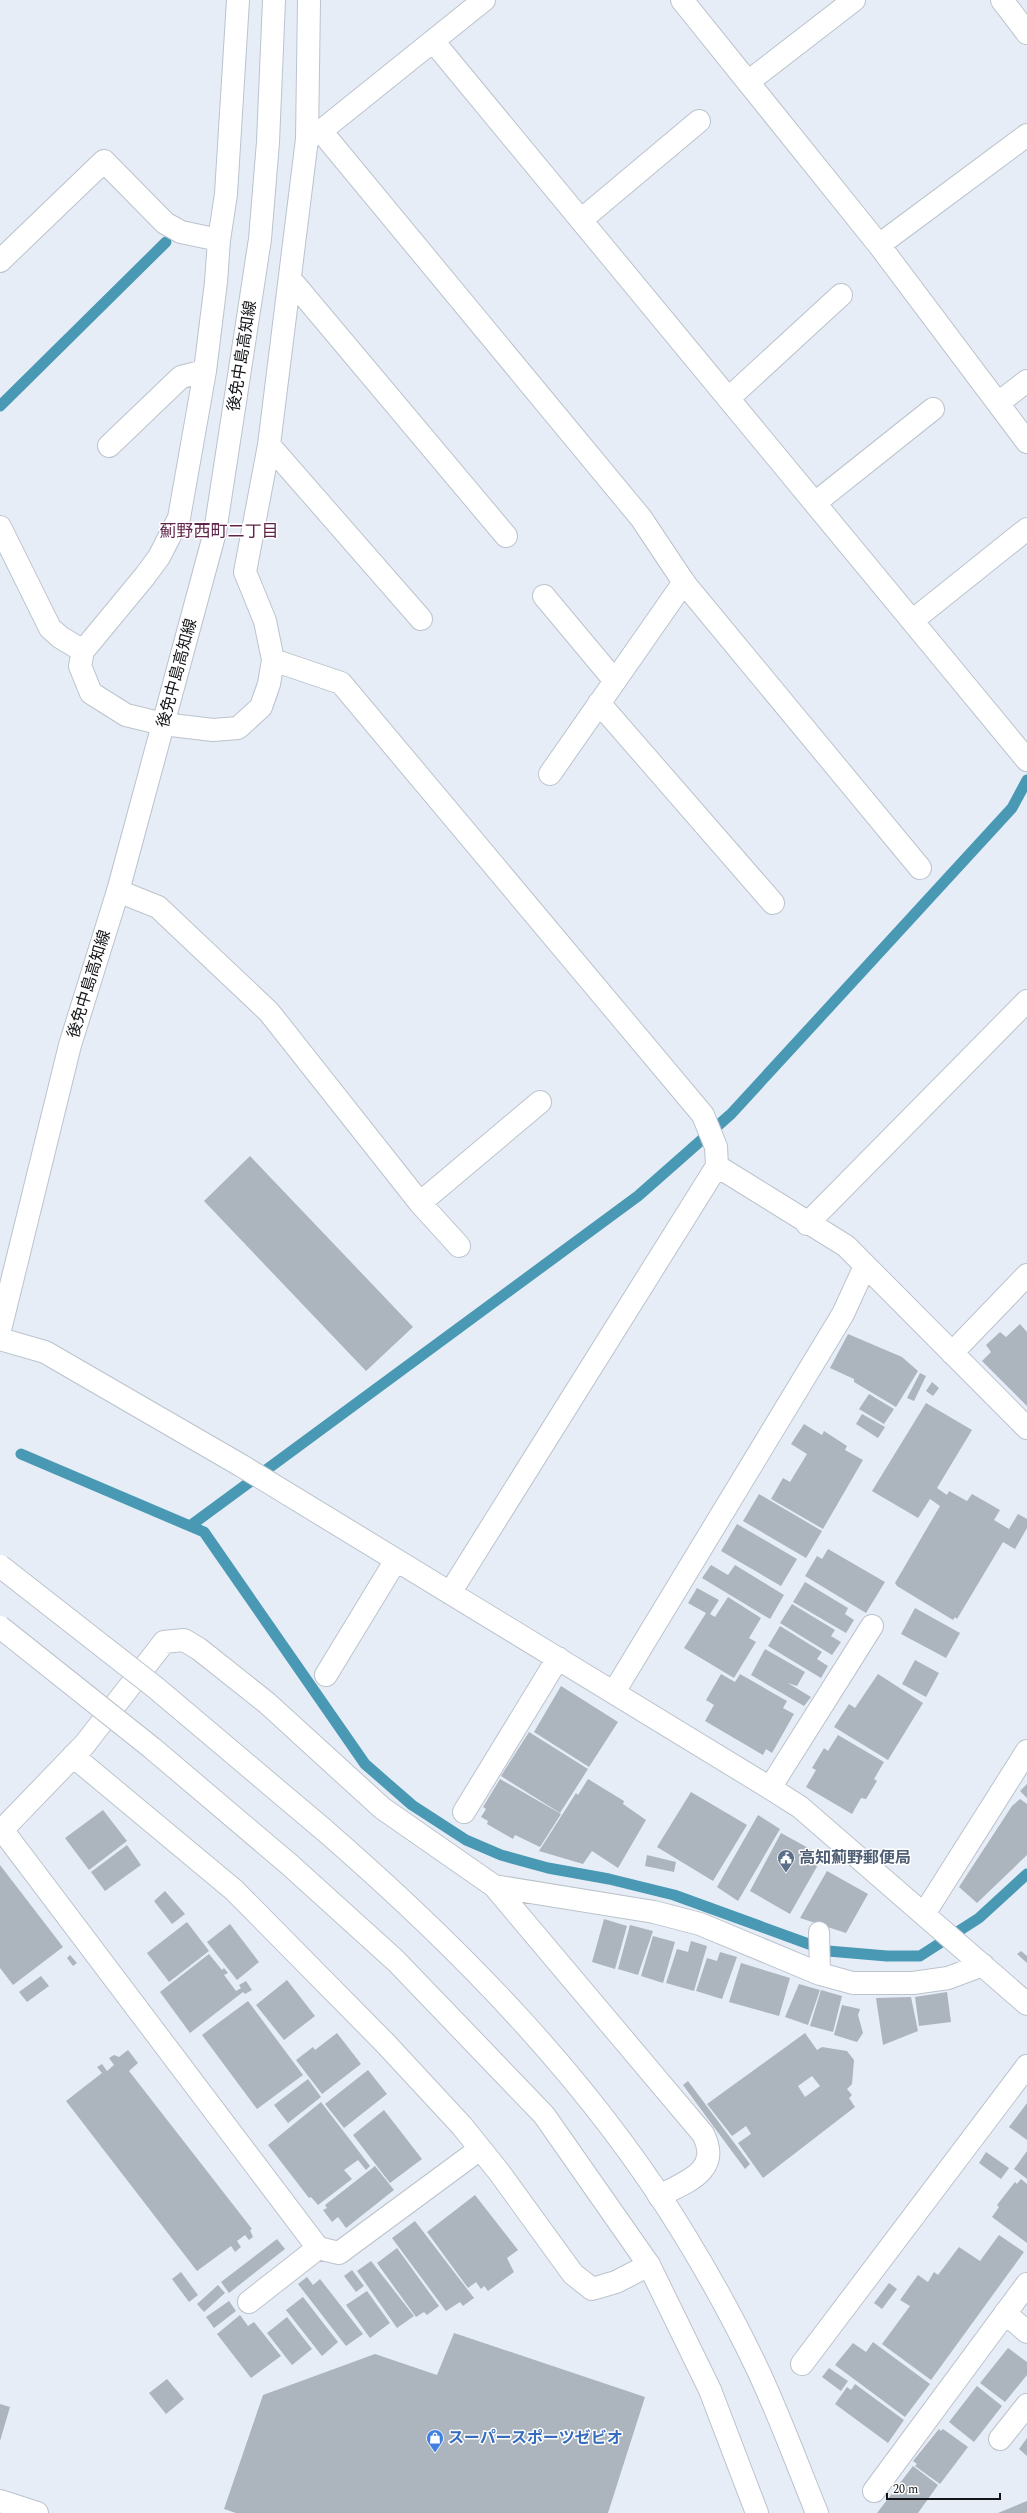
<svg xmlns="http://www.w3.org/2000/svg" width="1027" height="2513" viewBox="0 0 1027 2513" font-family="Spectral,'Noto Sans JP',serif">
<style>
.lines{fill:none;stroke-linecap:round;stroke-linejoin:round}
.stream{stroke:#4999b4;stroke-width:11}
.building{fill:#acb4bd;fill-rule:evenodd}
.lane-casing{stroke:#bbc3cc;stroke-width:22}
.street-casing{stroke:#bbc3cc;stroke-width:24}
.secondary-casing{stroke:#bbc3cc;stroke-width:24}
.primary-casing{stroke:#bbc3cc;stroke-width:24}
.lane{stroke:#fff;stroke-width:20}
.street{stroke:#fff;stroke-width:22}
.secondary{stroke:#fff;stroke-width:22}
.primary{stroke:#fff;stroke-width:22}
.secondary-bridge-casing{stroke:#bbc3cc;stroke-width:24;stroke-linecap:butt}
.secondary-bridge{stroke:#fff;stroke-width:22}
.labels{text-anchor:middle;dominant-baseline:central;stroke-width:3;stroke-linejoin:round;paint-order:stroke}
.street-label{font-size:16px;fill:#131519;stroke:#fff}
.service-label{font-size:16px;font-weight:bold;fill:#4e5e75;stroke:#fff;text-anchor:start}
.shop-label{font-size:16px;font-weight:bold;fill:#366cbe;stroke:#fff;text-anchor:start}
.neighbourhood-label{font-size:17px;fill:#60244a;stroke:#fff}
</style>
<rect width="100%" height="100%" fill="#e6edf7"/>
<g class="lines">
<path class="stream" d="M 0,406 L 166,242
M 21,1454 L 204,1532 L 365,1764 L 412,1805 L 466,1840 L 501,1855 L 548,1868 L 609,1879 L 674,1895 L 828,1951 L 887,1956 L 920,1956 L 979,1918 L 1027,1874
M 190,1526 L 638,1196 L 731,1114 L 1012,808 L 1027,780"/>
</g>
<path class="building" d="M 250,1156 L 413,1327 L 366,1371 L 204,1201 Z
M 1020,1324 L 1027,1332 L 1027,1406 L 982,1361 L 991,1352 L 986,1345 L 1000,1332 L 1006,1337 Z
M 848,1334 L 902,1357 L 918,1371 L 896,1407 L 854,1382 L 854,1379 L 830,1368 Z
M 920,1373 L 926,1376 L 914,1401 L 907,1398 Z
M 932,1382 L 939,1388 L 933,1396 L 926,1391 Z
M 869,1394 L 894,1409 L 884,1424 L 859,1409 Z
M 926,1403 L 972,1430 L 937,1488 L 947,1495 L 949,1491 L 967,1501 L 972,1494 L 1000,1510 L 994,1520 L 1009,1529 L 1018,1514 L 1027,1519 L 1027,1528 L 1015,1549 L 1003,1542 L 957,1619 L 955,1617 L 953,1620 L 897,1586 L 895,1583 L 940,1506 L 930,1499 L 918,1518 L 872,1491 Z
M 862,1414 L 885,1427 L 878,1438 L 856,1424 Z
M 804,1424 L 822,1435 L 824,1431 L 847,1446 L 845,1450 L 863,1460 L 823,1529 L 771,1499 L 783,1478 L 790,1482 L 807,1454 L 791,1444 Z
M 759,1494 L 822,1531 L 806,1558 L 743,1521 Z
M 737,1524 L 797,1559 L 781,1586 L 721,1551 Z
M 828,1549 L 885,1582 L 866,1613 L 805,1576 L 817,1556 L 822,1559 Z
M 711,1565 L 728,1575 L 735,1565 L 784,1595 L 770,1619 L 702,1578 Z
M 805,1582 L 848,1608 L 845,1614 L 854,1620 L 846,1633 L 793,1602 Z
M 697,1588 L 719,1600 L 710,1614 L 715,1617 L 728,1597 L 761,1618 L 749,1638 L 756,1642 L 734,1678 L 684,1648 L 706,1613 L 688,1603 Z
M 792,1604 L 835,1630 L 831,1636 L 841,1642 L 832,1655 L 780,1623 Z
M 915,1608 L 960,1633 L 946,1658 L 901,1634 Z
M 780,1626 L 822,1652 L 817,1659 L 828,1666 L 821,1678 L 768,1646 Z
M 765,1649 L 805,1672 L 797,1686 L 788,1683 L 811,1697 L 804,1706 L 751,1675 Z
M 915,1660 L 939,1673 L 926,1697 L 902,1684 Z
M 721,1674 L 735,1682 L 740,1674 L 787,1701 L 783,1708 L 794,1714 L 772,1753 L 766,1749 L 763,1755 L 705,1721 L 714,1705 L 706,1700 Z
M 878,1674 L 923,1703 L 888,1760 L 834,1727 L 849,1704 L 855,1708 Z
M 561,1686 L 618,1722 L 589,1767 L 534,1732 Z
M 529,1732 L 588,1769 L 560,1813 L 501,1776 Z
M 838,1735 L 884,1762 L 874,1779 L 877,1781 L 866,1799 L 861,1798 L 852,1814 L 806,1787 L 816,1770 L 812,1768 L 824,1748 L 828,1751 Z
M 500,1779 L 561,1814 L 540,1847 L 515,1835 L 513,1839 L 487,1824 L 488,1821 L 481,1817 L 486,1809 L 483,1807 Z
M 588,1779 L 624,1801 L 623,1804 L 646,1820 L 618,1868 L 592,1851 L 583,1864 L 539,1851 L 576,1793 L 578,1795 Z
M 1027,1784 L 1027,1798 L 1020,1791 Z
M 691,1792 L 747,1825 L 713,1881 L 657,1847 Z
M 1020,1799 L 1027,1804 L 1027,1855 L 977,1903 L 959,1887 L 1012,1806 Z
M 103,1810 L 127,1841 L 89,1870 L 65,1838 Z
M 758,1815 L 780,1829 L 738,1901 L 717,1887 Z
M 781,1833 L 823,1856 L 790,1914 L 750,1891 Z
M 127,1845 L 141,1865 L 105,1891 L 91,1872 Z
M 647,1855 L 676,1862 L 674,1872 L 645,1866 Z
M 0,1865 L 63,1947 L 13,1985 L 0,1968 Z
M 827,1871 L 868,1894 L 846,1933 L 800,1918 Z
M 165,1891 L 185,1914 L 172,1924 L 154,1901 Z
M 604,1919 L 627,1926 L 615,1969 L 592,1962 Z
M 187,1922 L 209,1951 L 169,1982 L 147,1953 Z
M 230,1924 L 259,1962 L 237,1980 L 207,1942 Z
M 630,1925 L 653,1931 L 638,1975 L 618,1969 Z
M 653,1936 L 675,1942 L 663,1983 L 641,1976 Z
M 691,1941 L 707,1946 L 694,1991 L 666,1983 L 677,1949 L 688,1952 Z
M 1021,1951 L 1027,1956 L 1027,1963 L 1017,1954 Z
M 720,1952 L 737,1957 L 722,1999 L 696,1991 L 707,1958 L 717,1961 Z
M 209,1954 L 222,1970 L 224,1968 L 228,1973 L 224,1975 L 236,1991 L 241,1988 L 239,1985 L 246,1981 L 252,1990 L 245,1994 L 243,1992 L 190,2033 L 160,1992 Z
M 70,1955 L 77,1963 L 73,1966 L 67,1958 Z
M 741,1963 L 790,1978 L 779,2016 L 729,2002 Z
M 41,1976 L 49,1986 L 27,2002 L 19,1992 Z
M 287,1980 L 315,2016 L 284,2040 L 256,2005 Z
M 799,1984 L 820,1990 L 808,2025 L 785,2017 Z
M 821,1990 L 842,1996 L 833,2032 L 810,2026 Z
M 947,1992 L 951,2022 L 919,2026 L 915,1997 Z
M 911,1997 L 918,2031 L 883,2045 L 876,1998 Z
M 248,2001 L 303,2075 L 257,2109 L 202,2035 Z
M 842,2005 L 860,2009 L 858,2015 L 863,2033 L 857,2042 L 834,2035 Z
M 337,2033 L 361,2064 L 322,2094 L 296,2060 L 313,2047 L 315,2050 Z
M 805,2033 L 817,2050 L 822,2047 L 847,2051 L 854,2060 L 852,2084 L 847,2089 L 852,2095 L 849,2098 L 855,2107 L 763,2178 L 738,2143 L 751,2134 L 746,2126 L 732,2136 L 707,2104 ZM 812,2076 L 820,2086 L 805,2097 L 798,2086 Z
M 128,2050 L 138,2063 L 129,2071 L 252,2229 L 250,2230 L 253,2237 L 249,2240 L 245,2235 L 237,2241 L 241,2247 L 235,2252 L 231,2246 L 197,2271 L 66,2101 L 102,2073 L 97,2067 L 102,2064 L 107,2071 L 114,2065 L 109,2058 L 114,2055 L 119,2057 Z
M 368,2070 L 387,2094 L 344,2128 L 325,2104 Z
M 308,2079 L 321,2097 L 288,2123 L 274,2105 Z
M 688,2081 L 750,2164 L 745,2169 L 683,2085 Z
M 321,2102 L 370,2166 L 366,2170 L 358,2160 L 344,2170 L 352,2179 L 318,2205 L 311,2197 L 309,2198 L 268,2145 Z
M 1027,2103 L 1027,2140 L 1009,2127 Z
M 384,2110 L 422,2159 L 390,2183 L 353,2135 Z
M 1027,2151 L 1027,2179 L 1014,2169 Z
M 986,2152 L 1009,2168 L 1001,2179 L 979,2163 Z
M 375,2166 L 394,2190 L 346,2228 L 338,2217 L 332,2222 L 323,2210 L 327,2208 L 325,2205 Z
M 1021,2179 L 1027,2184 L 1027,2243 L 992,2217 L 999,2207 L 997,2205 L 1015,2182 L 1017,2184 Z
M 475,2195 L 518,2250 L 507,2258 L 514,2272 L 488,2291 L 484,2286 L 481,2289 L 476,2282 L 468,2288 L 427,2232 Z
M 415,2221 L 474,2298 L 463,2306 L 460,2302 L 446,2311 L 392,2238 Z
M 999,2235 L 1024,2252 L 931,2380 L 882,2344 L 910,2306 L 900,2300 L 918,2275 L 928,2282 L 934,2272 L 938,2275 L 959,2247 L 980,2261 Z
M 277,2239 L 285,2249 L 229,2293 L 221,2282 Z
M 397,2248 L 439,2306 L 427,2315 L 424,2312 L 416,2317 L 377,2263 Z
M 371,2261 L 414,2316 L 397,2328 L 357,2271 Z
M 352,2270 L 364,2286 L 356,2292 L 344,2276 Z
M 181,2272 L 198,2295 L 189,2302 L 172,2279 Z
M 307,2277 L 313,2285 L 320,2279 L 363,2334 L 346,2346 L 298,2284 Z
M 889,2283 L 897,2289 L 882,2309 L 874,2303 Z
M 218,2285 L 225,2293 L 204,2312 L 197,2304 Z
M 367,2291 L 390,2323 L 370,2338 L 346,2305 Z
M 303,2297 L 338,2342 L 322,2356 L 286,2310 Z
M 229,2301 L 236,2311 L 214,2328 L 206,2317 Z
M 240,2315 L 248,2326 L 254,2322 L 281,2356 L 251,2378 L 217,2334 Z
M 287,2317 L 312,2349 L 292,2365 L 267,2333 Z
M 454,2333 L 645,2397 L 608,2513 L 236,2513 L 224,2509 L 263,2395 L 375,2354 L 437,2375 Z
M 873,2342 L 930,2384 L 905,2417 L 835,2365 L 853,2343 L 866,2352 Z
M 1008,2348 L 1027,2362 L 1027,2375 L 1005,2402 L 980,2383 Z
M 829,2368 L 848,2381 L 841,2391 L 822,2377 Z
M 167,2379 L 184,2399 L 166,2414 L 149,2393 Z
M 855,2384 L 904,2420 L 888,2443 L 835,2404 L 847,2387 L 851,2390 Z
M 977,2386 L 1002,2406 L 974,2442 L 949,2422 Z
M 0,2404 L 10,2407 L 0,2441 Z
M 939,2429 L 941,2431 L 943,2429 L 968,2447 L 940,2484 L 915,2466 L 917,2464 L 913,2461 Z
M 1027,2438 L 1027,2456 L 1019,2449 Z
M 913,2466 L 938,2485 L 918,2513 L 877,2513 Z
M 1027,2501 L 1027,2513 L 998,2513 Z"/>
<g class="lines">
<g class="lane-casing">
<path id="lane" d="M 819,1932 L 820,1974"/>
</g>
<g class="street-casing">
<path id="street" d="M 238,0 L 226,194 L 219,240 L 216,282 L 205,371 L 179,518 L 159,557 L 145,576 L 83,651 L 80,666 L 91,693 L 126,715 L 163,724 L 213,730 L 238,728 L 261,707 L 269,684 L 273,660 L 265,621 L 245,572 L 269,445 L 307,139 L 321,131 L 484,0
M 682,0 L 879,245 L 1027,442
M 1002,0 L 1027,33
M 433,41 L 1027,760
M 748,82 L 854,0
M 321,131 L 641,518 L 685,584 L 920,868
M 307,139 L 309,0
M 581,220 L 699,121
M 879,245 L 1027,135
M 0,261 L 104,161 L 165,223 L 181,232 L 219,240
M 291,280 L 506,536
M 729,398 L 841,295
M 998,403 L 1027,381
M 269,445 L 421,619
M 109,446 L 181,377 L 205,371
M 815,503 L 933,409
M 0,527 L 50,628 L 60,637 L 83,651
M 544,596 L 615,681
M 912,621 L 1027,529
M 273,660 L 341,683 L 703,1115 L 716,1147 L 717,1166 L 846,1246 L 1027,1428
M 599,703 L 773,903
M 550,774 L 684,582
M 118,891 L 158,907 L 269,1012 L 420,1203 L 459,1246
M 420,1203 L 540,1102
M 807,1224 L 1027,1001
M 0,1339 L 45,1352 L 242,1466 L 770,1788 L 800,1807 L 1027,2004
M 952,1353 L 1027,1275
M 450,1593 L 717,1166
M 326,1675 L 396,1560
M 614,1692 L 843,1314 L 865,1266
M 73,1756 L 234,1890 L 386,2044 L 462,2126 L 499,2172 L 573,2274 L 592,2289 L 616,2282 L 649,2265
M 770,1788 L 872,1626
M 464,1812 L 558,1658
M 0,1827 L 318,2248 L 339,2253 L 480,2149
M 2,1830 L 85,1744 L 164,1642 L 184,1640 L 199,1649 L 267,1703 L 382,1808 L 494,1886 L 654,1912 L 700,1924 L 820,1974 L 853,1983 L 913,1983 L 948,1978 L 983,1965
M 494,1886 L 703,2134 C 722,2171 686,2182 659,2196
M 924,1914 L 1027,1751
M 249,2302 L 318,2248
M 1005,2313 L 1027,2332
M 802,2364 L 1027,2066
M 1000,2439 L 1027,2405
M 874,2491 L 1027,2284"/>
</g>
<g class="secondary-casing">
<path id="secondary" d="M 0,1330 L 70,1045 L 118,891 L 215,532 L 260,239 L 268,142 L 274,0
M 323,1829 C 459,1947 590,2080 684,2234 C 709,2275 736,2324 756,2366 C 779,2414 797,2464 817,2513
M 290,1865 L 396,1961 L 544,2115 L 649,2265 L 710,2390 L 757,2513"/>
</g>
<g class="primary-casing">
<path id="primary" d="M 0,2501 L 37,2513"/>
</g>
<use href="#lane" class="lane"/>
<use href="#street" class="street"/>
<use href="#secondary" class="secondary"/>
<use href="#primary" class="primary"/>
<g class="secondary-bridge-casing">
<path id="secondary-bridge" d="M 0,1566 L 156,1688 L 323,1829
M 0,1627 L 152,1748 L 290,1865"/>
</g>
<use href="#secondary-bridge" class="secondary-bridge"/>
</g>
<defs>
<g id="civic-pin" transform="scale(0.9)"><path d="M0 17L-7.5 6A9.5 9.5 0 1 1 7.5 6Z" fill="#5c6f8a" stroke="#fff"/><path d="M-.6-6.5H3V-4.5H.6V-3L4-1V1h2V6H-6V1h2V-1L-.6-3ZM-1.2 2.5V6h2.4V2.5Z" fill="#fff"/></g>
<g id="shop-pin" transform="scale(0.9)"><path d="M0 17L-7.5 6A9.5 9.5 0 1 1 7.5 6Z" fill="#3f7fe0" stroke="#fff"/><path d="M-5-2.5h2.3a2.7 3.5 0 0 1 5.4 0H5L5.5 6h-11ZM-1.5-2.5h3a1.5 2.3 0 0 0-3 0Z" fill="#fff"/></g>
</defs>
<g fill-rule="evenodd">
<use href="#civic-pin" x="786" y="1858"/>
<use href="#shop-pin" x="435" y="2438"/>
</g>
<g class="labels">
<g class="street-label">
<text transform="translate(242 356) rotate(-81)">後免中島高知線</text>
<text transform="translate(177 673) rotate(-75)">後免中島高知線</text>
<text transform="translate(89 984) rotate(-73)">後免中島高知線</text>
</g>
<g class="service-label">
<text x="799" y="1858">高知薊野郵便局</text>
</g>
<g class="shop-label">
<text x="448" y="2438">スーパースポーツゼビオ</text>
</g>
<g class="neighbourhood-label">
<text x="219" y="532">薊野西町二丁目</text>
</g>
</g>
<path d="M887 2493v6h113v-6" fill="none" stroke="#131519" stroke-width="2"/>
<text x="893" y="2493" font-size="12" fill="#131519" stroke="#ffffff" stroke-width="3" paint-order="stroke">20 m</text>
</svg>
